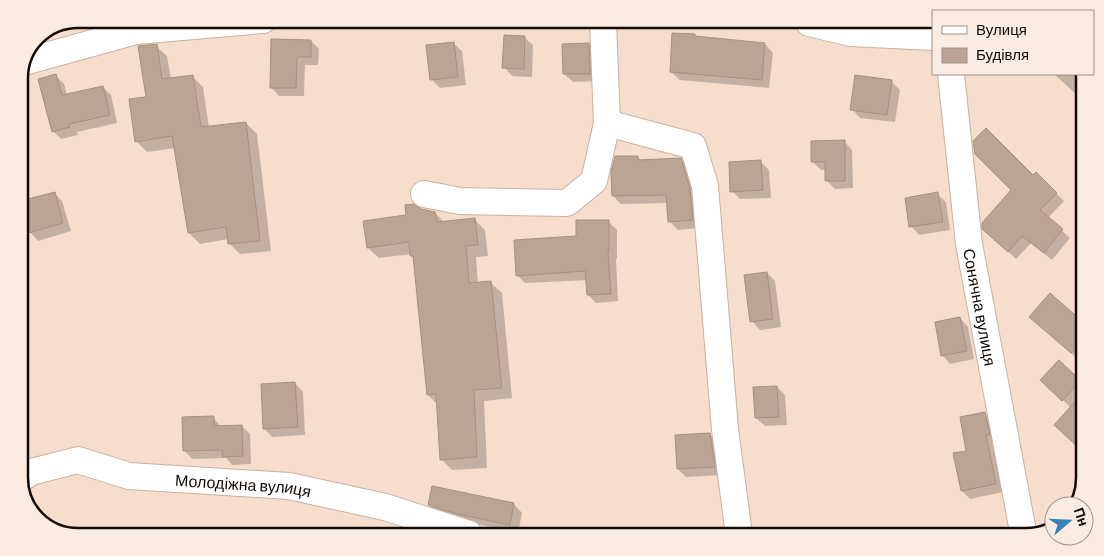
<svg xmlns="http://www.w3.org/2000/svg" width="1104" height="556" viewBox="0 0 1104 556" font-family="Barlow,sans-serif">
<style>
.shadow{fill:#0003}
.building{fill:#bca495;stroke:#a58f7f}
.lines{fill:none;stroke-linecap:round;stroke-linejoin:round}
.minor-casing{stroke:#c9b1a1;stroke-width:28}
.minor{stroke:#fff;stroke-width:26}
.labels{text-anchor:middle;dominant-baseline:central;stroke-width:4;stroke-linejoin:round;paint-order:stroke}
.street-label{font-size:16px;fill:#130b06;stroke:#fbece2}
.rim{fill:none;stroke:#130b06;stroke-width:2.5}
</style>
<rect width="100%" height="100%" fill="#f6ddcc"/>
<path class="shadow" d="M 695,35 L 698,38 L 765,44 L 773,53 L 769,88 L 680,80 L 671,72 Z
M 524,37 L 533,45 L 532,77 L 512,76 L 504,67 Z
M 272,40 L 311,41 L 319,49 L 318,65 L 305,65 L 304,96 L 279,96 L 271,87 Z
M 453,43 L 462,51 L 466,85 L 440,88 L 432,80 L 428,46 Z
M 588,44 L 597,53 L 598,81 L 573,82 L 564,74 Z
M 156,46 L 167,56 L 171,79 L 192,76 L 203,87 L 209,128 L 246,123 L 257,134 L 271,251 L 240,254 L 230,244 L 229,239 L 200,244 L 189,233 L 175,148 L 147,152 L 136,141 L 147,98 Z
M 1054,74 L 1085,74 L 1085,88 L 1078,96 Z
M 56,76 L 64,84 L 67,95 L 103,87 L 111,95 L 117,123 L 77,132 L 78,135 L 61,139 L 53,131 Z
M 891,81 L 900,90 L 895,122 L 860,118 L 852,109 Z
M 844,141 L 852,150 L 853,188 L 835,189 L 826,180 L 826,170 L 821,170 L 812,161 Z
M 638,157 L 642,161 L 681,160 L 689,168 L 700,228 L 678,230 L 669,221 L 668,203 L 621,204 L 613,196 Z
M 761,162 L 769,170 L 771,198 L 740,199 L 732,191 Z
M 1036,173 L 1064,201 L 1048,218 L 1070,238 L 1052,260 L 1031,243 L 1016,259 L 992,236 Z
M 54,193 L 62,201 L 71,231 L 38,241 L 30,232 Z
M 937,194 L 946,202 L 950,230 L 919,235 L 911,226 Z
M 420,210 L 435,213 L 445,223 L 475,220 L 485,230 L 488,256 L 476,257 L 478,284 L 491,283 L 502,293 L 512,398 L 484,401 L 487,468 L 452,470 L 441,459 L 438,405 L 428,395 L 414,259 L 411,254 L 379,258 L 368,248 L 407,216 Z
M 608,221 L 617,230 L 617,259 L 616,259 L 618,301 L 596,303 L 588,295 L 587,280 L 525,283 L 517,275 Z
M 767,273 L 775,281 L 781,327 L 760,330 L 752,321 Z
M 1082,311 L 1081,359 L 1080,361 L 1039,325 L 1076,317 Z
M 960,318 L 968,327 L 974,359 L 950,364 L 942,355 Z
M 1059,362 L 1081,383 L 1080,448 L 1063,434 L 1071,408 L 1042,380 Z
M 295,383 L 303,392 L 305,435 L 272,437 L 264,428 Z
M 777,387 L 785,395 L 787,425 L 765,426 L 756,418 Z
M 985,414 L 993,422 L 1003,492 L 970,499 L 962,491 L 967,452 Z
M 213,417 L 221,427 L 242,426 L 250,434 L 251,464 L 232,465 L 226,458 L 192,459 L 184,450 Z
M 710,434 L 718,443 L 723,475 L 686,477 L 678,469 Z
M 433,488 L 514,504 L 522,513 L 518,533 L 466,522 L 438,513 L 429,505 Z
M 996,533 L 1000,537 L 973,537 Z"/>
<path class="building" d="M 672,33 L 695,34 L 695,36 L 765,43 L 762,80 L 670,72 Z
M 504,35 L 525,36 L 524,69 L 502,68 Z
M 271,39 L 311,40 L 311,57 L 297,57 L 296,88 L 270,88 Z
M 454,42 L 458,77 L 430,80 L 426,45 Z
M 589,43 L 590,74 L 563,74 L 562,44 Z
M 157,44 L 162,79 L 193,75 L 201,127 L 246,122 L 260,241 L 228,244 L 226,227 L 188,233 L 172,136 L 135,142 L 129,99 L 146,97 L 138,46 Z
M 56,74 L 62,95 L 103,86 L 110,115 L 69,124 L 70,127 L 52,132 L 38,79 Z
M 855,75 L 892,80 L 887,115 L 850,110 Z
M 986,128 L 1033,175 L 1036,172 L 1057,193 L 1040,210 L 1063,229 L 1044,253 L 1022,236 L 1008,252 L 982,229 L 982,223 L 1011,190 L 975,154 L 973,141 Z
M 845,140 L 845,181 L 825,181 L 825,162 L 811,162 L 811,141 Z
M 615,156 L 638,156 L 638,160 L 681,158 L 690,189 L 693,220 L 668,222 L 666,195 L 612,196 L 611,172 Z
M 761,160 L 763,190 L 730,192 L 729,162 Z
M 55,192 L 63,223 L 28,233 L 20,201 Z
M 938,192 L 943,222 L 909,227 L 905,198 Z
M 413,204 L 421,209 L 435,212 L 437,222 L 475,218 L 478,245 L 466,246 L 469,283 L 491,281 L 502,388 L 474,390 L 477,457 L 440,460 L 436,394 L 427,395 L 413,256 L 410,256 L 409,242 L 367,248 L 363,221 L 406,215 L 405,205 Z
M 576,220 L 609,220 L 609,252 L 608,252 L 611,294 L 587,295 L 585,271 L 516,276 L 514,240 L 576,236 Z
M 767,272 L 773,319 L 750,322 L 744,275 Z
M 1050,293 L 1082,321 L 1081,342 L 1071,353 L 1029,317 Z
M 960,317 L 967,351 L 941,356 L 935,322 Z
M 1059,360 L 1081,381 L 1062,401 L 1040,380 Z
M 295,382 L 298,427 L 263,429 L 261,384 Z
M 777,386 L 779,417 L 755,418 L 753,387 Z
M 1081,395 L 1080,436 L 1080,449 L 1054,425 Z
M 985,412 L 990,435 L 986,435 L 996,484 L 961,491 L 953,453 L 966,451 L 960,417 Z
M 214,416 L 214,426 L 242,425 L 243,456 L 223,457 L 222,450 L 183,451 L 182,417 Z
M 710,433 L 715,467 L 677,469 L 675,435 Z
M 432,486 L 514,503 L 510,525 L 457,514 L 428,505 Z"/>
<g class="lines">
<g class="minor-casing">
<g id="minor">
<path d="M 603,22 L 607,123 L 693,146 L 705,186 L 725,429 L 739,535"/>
<path d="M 809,23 L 851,33 L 933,37"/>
<path d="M 24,62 L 136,31 L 263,20"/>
<path id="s1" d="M 951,74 L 969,244 L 1024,537"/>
<path d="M 424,194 L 460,201 L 567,203 L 594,181 L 607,123"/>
<path id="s2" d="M 19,480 L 31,472 L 78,460 L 129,476 L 289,486 L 385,507 L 469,534"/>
</g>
</g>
<use href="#minor" class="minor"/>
</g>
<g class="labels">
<g class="street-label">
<text stroke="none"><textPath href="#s1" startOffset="235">Сонячна вулиця</textPath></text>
<text stroke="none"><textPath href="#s2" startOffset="231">Молодіжна вулиця</textPath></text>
</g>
</g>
<path d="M0 0H1104V556H0ZM78 28H1026A50 50 0 0 1 1076 78V478A50 50 0 0 1 1026 528H78A50 50 0 0 1 28 478V78A50 50 0 0 1 78 28Z" fill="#fbece2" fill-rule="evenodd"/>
<path class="rim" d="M78 28H1026A50 50 0 0 1 1076 78V478A50 50 0 0 1 1026 528H78A50 50 0 0 1 28 478V78A50 50 0 0 1 78 28Z"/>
<rect x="932" y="10" width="162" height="65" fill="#fbece2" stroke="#9e928a"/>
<rect x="942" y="26" width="25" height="8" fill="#ffffff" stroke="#9e928a"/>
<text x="976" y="35" font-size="15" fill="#130b06">Вулиця</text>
<rect x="942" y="48" width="25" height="15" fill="#bca495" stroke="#9e928a"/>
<text x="976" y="60" font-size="15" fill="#130b06">Будівля</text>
<g transform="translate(1069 521) rotate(71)"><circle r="24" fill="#fbece2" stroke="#9e928a"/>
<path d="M0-4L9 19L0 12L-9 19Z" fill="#3984b7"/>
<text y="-8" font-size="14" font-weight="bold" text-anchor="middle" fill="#130b06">Пн</text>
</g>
</svg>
